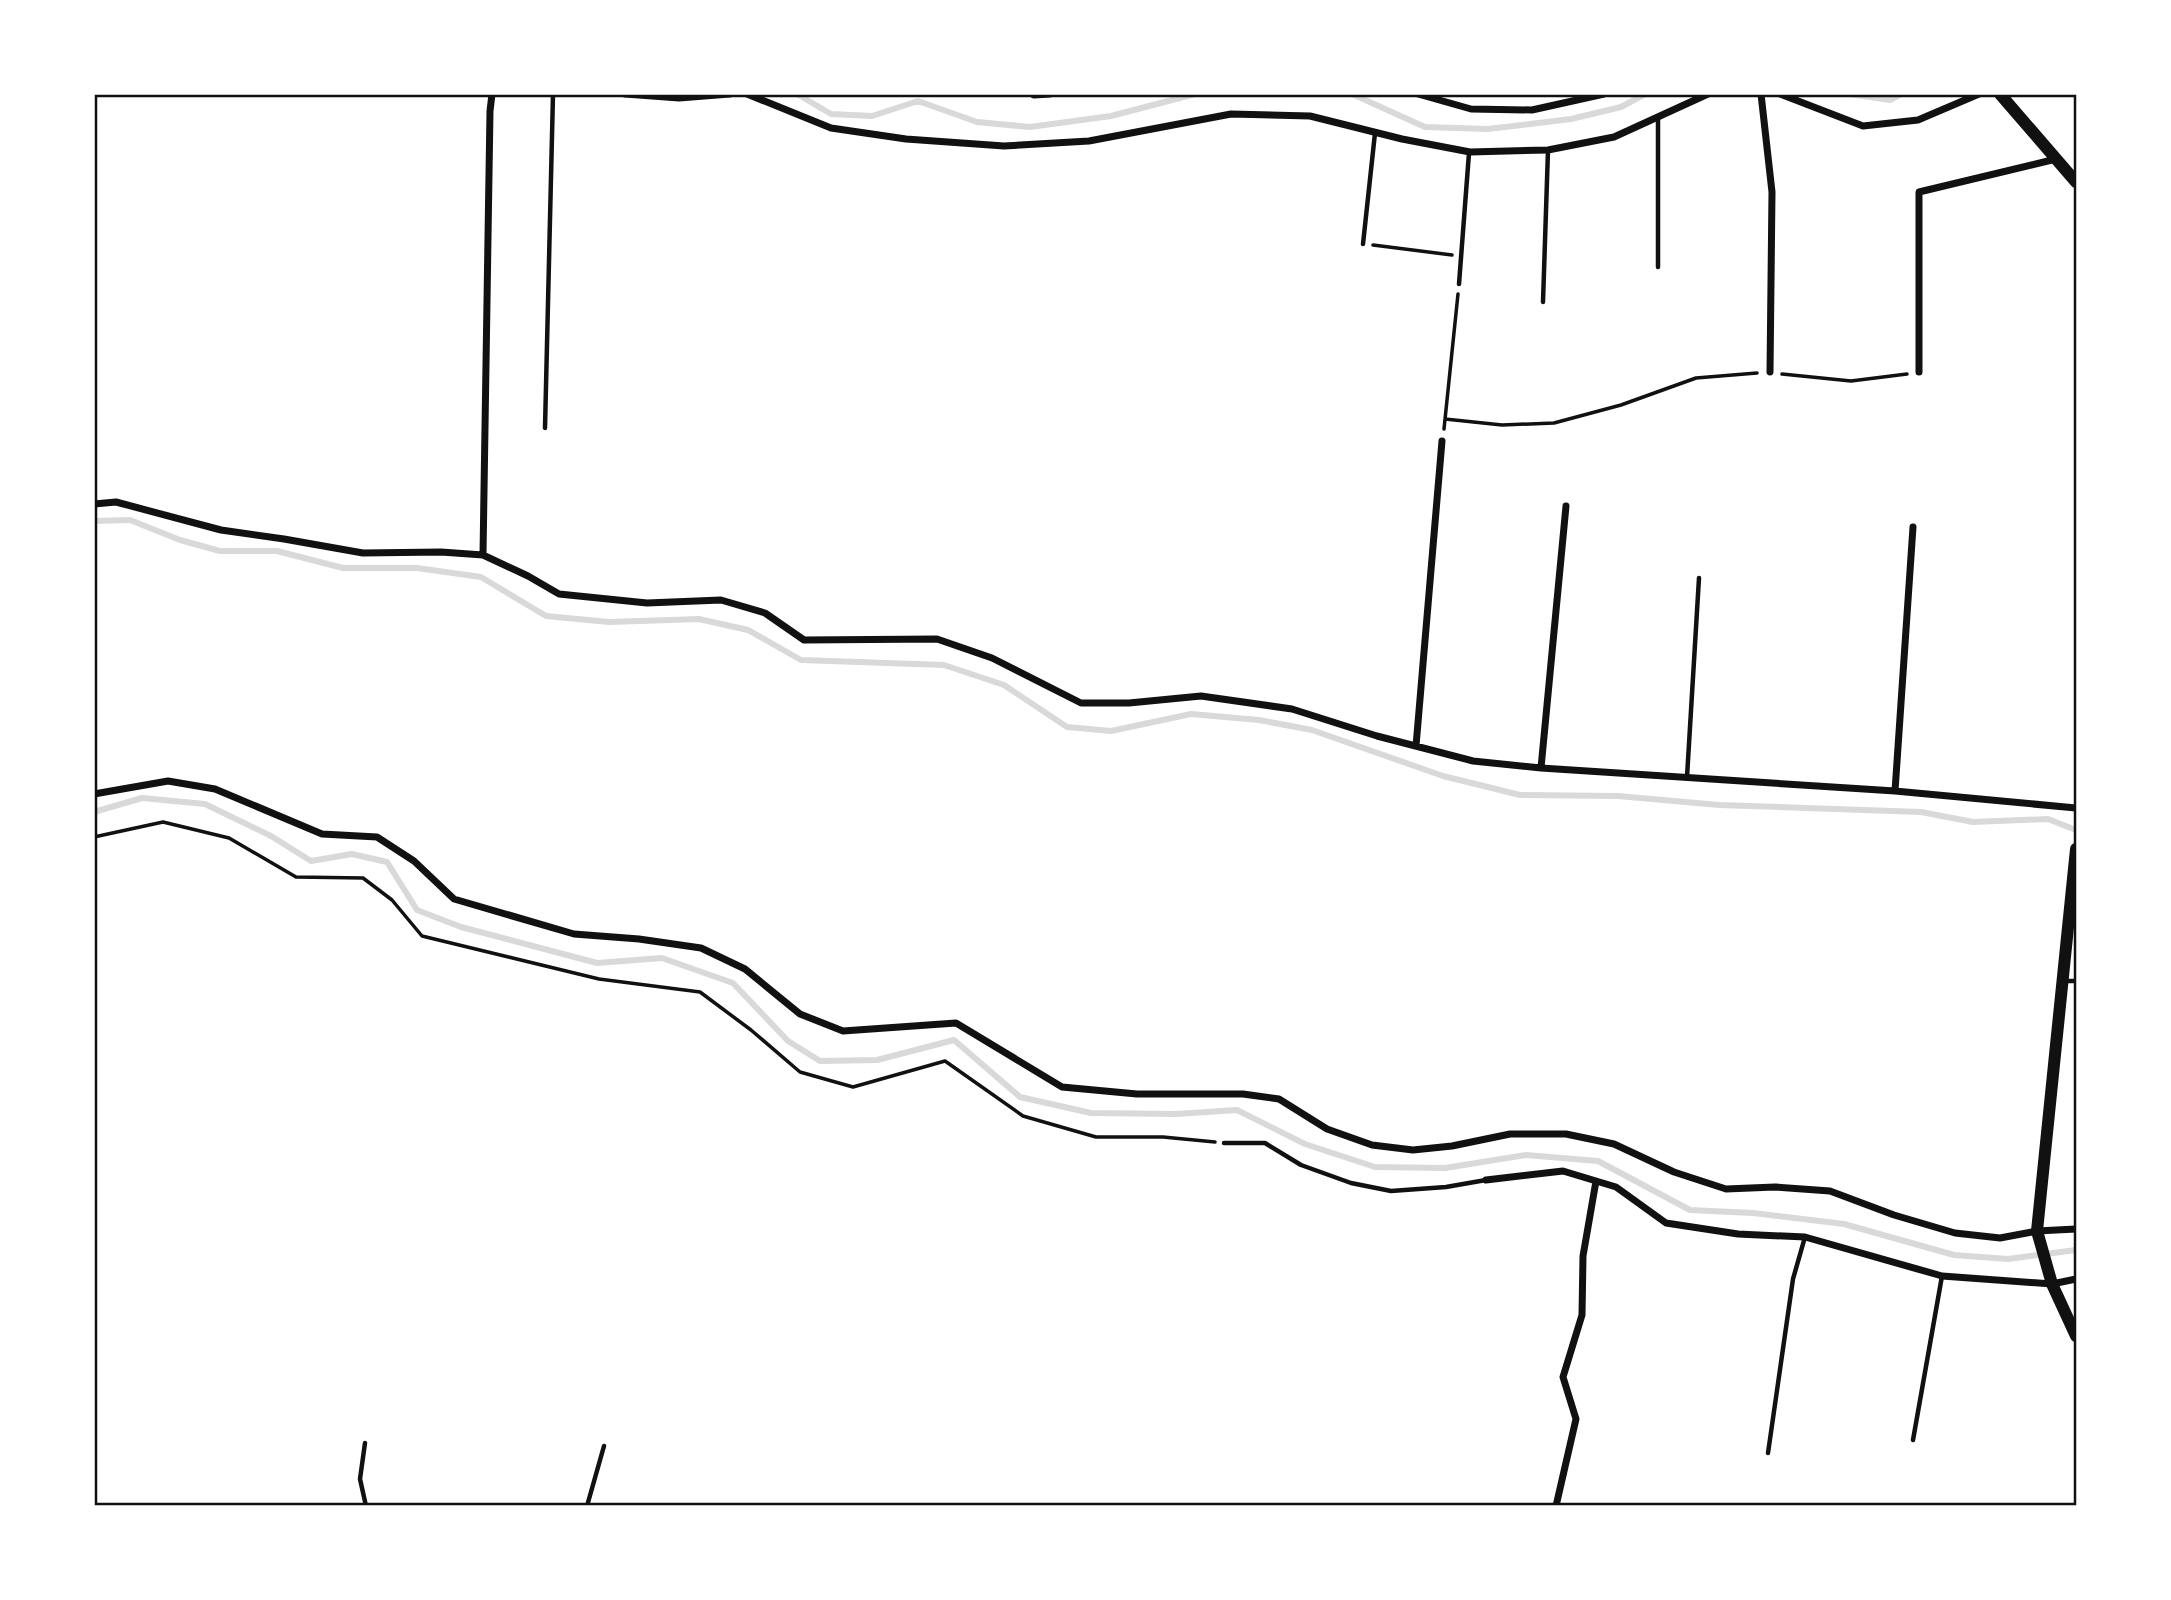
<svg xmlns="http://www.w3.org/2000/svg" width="2171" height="1600" viewBox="0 0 2171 1600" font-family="'Times New Roman',serif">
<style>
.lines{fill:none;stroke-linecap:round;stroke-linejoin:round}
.stream{stroke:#d9d9d9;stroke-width:6}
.path{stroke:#111;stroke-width:3.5}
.service{stroke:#111;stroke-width:4.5}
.minor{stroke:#111;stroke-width:7}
.tertiary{stroke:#111;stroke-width:12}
.neatline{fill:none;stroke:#111;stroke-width:2.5}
</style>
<rect width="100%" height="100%" fill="#fff"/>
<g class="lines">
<path class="stream" d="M 797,94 L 831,114 L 872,116 L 918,101 L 977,122 L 1030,127 L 1111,116 L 1195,94
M 1352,94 L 1425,127 L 1488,129 L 1571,119 L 1621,107 L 1645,94
M 1850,94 L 1890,100 L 1901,94
M 94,521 L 130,520 L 180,540 L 220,551 L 277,551 L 343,568 L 417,568 L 481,577 L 546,616 L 609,622 L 699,619 L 748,630 L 801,660 L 944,665 L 1004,685 L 1067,727 L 1111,731 L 1191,714 L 1259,720 L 1312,730 L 1443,776 L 1520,795 L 1618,796 L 1719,805 L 1921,812 L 1973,822 L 2048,819 L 2076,830
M 94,812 L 142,798 L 205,804 L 271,836 L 311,861 L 352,854 L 387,862 L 417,910 L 461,927 L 597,963 L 662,958 L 733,983 L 788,1041 L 820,1061 L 877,1060 L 954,1040 L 1020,1097 L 1091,1113 L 1176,1114 L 1237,1110 L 1305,1144 L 1375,1167 L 1445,1168 L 1526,1155 L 1598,1161 L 1690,1210 L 1753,1213 L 1844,1224 L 1954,1255 L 2008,1259 L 2076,1250"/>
<path class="path" d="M 1373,245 L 1452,255
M 1782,374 L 1851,381 L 1907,374
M 1445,419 L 1502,425 L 1554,423 L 1621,405 L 1696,378 L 1757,373
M 1444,429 L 1458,294
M 94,837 L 163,822 L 229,838 L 296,877 L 363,878 L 392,900 L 422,936 L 599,979 L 700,992 L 751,1030 L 800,1072 L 853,1087 L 945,1061 L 1023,1116 L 1096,1137 L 1163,1137 L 1215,1142"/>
<path class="service" d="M 1363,244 L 1375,133
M 1658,267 L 1658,118
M 1459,284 L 1469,153
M 1543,302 L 1548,150
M 545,428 L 553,94
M 1687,777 L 1699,578
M 2063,981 L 2076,981
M 1224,1143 L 1265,1143 L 1301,1165 L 1351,1183 L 1391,1191 L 1446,1187 L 1486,1180
M 1913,1440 L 1942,1276
M 365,1443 L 360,1479 L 366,1506
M 1768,1453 L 1793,1279 L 1805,1237
M 587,1506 L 604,1446"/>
<path class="minor" d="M 625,94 L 679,98 L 730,94
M 747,94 L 831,128 L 906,139 L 1004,146 L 1089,141 L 1231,114 L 1310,116 L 1402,139 L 1470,152 L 1548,150 L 1614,137 L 1708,94
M 1418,94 L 1471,109 L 1532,110 L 1604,94
M 1761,94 L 1772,192 L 1770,372
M 1780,94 L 1863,126 L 1918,120 L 1979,94
M 1034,95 L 1050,94
M 1919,372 L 1919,192 L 2056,159
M 94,504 L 116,502 L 221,530 L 284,539 L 363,553 L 441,552 L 483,555 L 528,576 L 559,594 L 647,603 L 721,600 L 765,613 L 804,640 L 937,639 L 992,658 L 1081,703 L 1129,703 L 1201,696 L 1292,709 L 1377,736 L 1473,761 L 1541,768 L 1895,791 L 2076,808
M 483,555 L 490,111 L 492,94
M 1416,746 L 1442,441
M 1541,768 L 1566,506
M 1895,791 L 1913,527
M 94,794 L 168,781 L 215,789 L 322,834 L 377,837 L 414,861 L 454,899 L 574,934 L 639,939 L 701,948 L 745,969 L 800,1014 L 843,1031 L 956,1023 L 1062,1087 L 1137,1094 L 1243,1094 L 1279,1099 L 1327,1129 L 1372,1145 L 1413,1150 L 1452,1146 L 1510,1134 L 1566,1134 L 1614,1144 L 1674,1172 L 1726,1189 L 1775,1187 L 1830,1191 L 1894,1215 L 1955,1233 L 2000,1238 L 2037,1231 L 2076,1229
M 1486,1180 L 1563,1171 L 1616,1187 L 1666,1223 L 1738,1234 L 1805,1237 L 1942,1276 L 2052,1284 L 2076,1279
M 1556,1506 L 1576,1419 L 1563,1377 L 1582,1315 L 1583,1256 L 1596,1181"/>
<path class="tertiary" d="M 2000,94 L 2076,182
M 2076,849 L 2037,1231 L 2052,1284 L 2076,1336"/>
</g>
<rect width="2171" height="1600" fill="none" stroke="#ffffff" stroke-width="192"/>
<rect x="96" y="96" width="1979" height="1408" class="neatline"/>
</svg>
